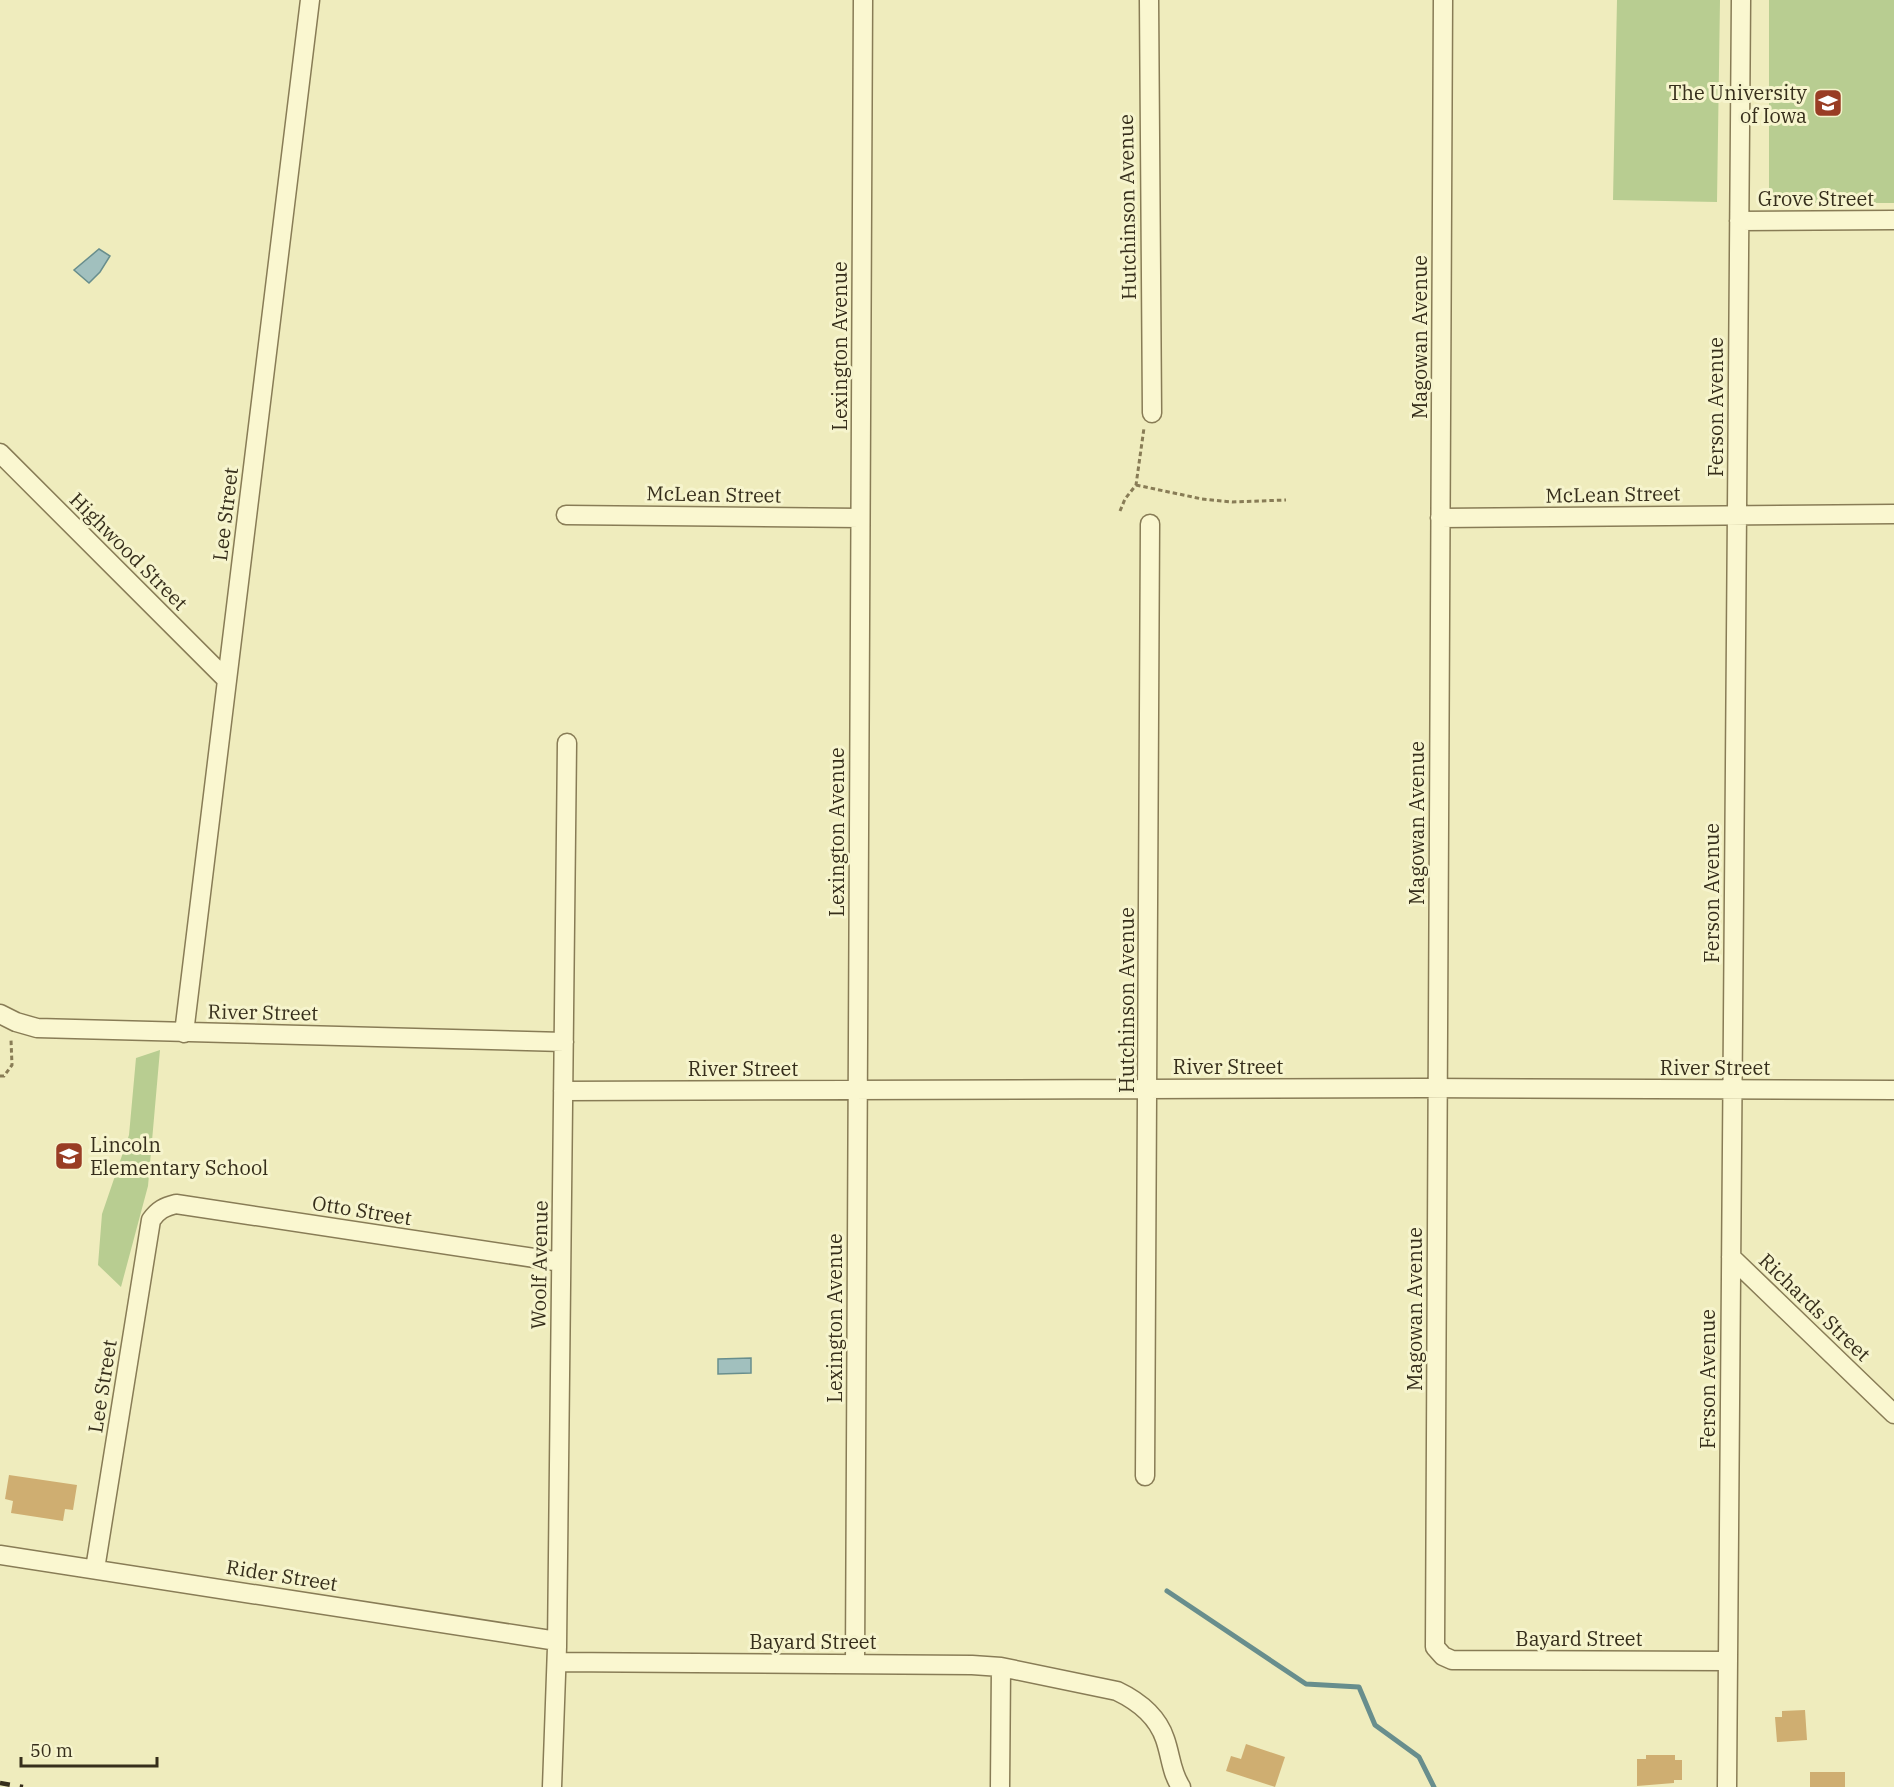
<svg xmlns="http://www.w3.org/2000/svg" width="1894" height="1787" viewBox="0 0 1894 1787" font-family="'IBM Plex Serif',serif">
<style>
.green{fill:#b8cd91}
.water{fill:#a1c0be;stroke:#688e8d;stroke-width:1.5}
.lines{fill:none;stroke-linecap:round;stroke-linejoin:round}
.stream{stroke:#688e8d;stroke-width:5}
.building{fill:#cfae71}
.street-casing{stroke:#887c56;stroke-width:21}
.path{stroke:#887c56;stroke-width:3;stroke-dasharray:4.5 3;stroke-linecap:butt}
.street{stroke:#faf7d0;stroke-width:18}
.rail{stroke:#362e1b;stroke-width:4.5;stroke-dasharray:10 10;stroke-linecap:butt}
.labels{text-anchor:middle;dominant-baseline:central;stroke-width:6;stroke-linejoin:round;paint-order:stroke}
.poi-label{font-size:20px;fill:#362e1b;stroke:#f6f4cd;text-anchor:end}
.street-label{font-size:20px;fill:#362e1b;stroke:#f6f4cd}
</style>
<rect width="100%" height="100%" fill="#efecbd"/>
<path class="green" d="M 1617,0 L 1720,0 L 1717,202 L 1613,200 Z
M 1769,0 L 1894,0 L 1894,203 L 1769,203 Z
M 160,1050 L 148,1186 L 121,1287 L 98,1265 L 102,1214 L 129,1135 L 136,1058 Z"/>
<path class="water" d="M 99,249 L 110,256 L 100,272 L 89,283 L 74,270 Z
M 751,1358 L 751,1373 L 718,1374 L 718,1359 Z"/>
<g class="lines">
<path class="stream" d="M 1167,1591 L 1306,1684 L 1359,1687 L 1375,1725 L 1419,1757 L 1434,1787"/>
</g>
<path class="building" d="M 9,1475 L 77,1485 L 73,1510 L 65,1509 L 63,1521 L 11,1513 L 13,1501 L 5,1499 Z
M 1805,1710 L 1807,1740 L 1777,1742 L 1775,1717 L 1782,1717 L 1782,1711 Z
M 1246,1744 L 1285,1757 L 1275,1787 L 1226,1771 L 1231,1756 L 1241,1759 Z
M 1646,1755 L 1675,1755 L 1675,1760 L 1682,1760 L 1682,1780 L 1674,1780 L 1674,1783 L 1637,1786 L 1637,1759 L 1646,1759 Z
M 1810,1772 L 1845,1772 L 1845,1787 L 1810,1787 Z"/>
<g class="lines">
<g class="street-casing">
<path id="street" d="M 1149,0 L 1152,413
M 1443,0 L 1435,1647 L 1443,1656 L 1452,1660 L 1728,1661
M 1739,221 L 1894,220
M 0,453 L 227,680
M 566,515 L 860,518
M 1440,518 L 1894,514
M 0,1014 L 16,1022 L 37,1028 L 564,1042
M 184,1033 L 310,0
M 563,1091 L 1422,1088 L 1894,1090
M 1731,1257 L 1894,1414
M 1145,1476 L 1150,524
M 0,1555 L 557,1641
M 95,1569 L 151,1220 C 158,1210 164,1207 176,1204 L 561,1262
M 557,1662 L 972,1665 L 1001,1667 L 1117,1691 C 1138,1701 1157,1715 1165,1739 C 1171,1756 1171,1772 1181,1787
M 855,1664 L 863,0
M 552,1787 L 557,1647 L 567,743
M 1000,1787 L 1001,1667
M 1727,1787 L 1741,0"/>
</g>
<path class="path" d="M 1136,485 L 1202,499 L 1232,502 L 1286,500
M 1120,511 L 1125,499 L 1136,485 L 1144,428
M 0,1076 L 4,1076 L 12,1065 L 11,1040"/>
<use href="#street" class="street"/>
<path class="rail" d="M 0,1783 L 23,1787"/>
</g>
<defs>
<g id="university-square" transform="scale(1.5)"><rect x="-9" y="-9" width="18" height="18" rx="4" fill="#993d24" stroke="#f6f4cd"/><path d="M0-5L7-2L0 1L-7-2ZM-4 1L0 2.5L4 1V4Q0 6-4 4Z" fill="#fff"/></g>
<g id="school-square" transform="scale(1.5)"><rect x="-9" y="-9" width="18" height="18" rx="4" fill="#993d24" stroke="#f6f4cd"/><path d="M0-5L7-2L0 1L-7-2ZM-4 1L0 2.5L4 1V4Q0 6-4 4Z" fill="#fff"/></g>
</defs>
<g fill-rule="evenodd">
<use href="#university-square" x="1828" y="103"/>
<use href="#school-square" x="69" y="1156"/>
</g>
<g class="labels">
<g class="poi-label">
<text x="1807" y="92">The University<tspan x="1807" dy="23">of Iowa</tspan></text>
<text x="90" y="1144" text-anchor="start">Lincoln<tspan x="90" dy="23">Elementary School</tspan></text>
</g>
<g class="street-label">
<text x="1816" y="198">Grove Street</text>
<text transform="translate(1127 207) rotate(-91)">Hutchinson Avenue</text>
<text transform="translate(1419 337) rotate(-90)">Magowan Avenue</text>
<text transform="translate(839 346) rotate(-90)">Lexington Avenue</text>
<text transform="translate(1715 407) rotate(-90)">Ferson Avenue</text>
<text transform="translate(714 494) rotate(1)">McLean Street</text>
<text transform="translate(1613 494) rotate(-1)">McLean Street</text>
<text transform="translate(225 514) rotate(-83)">Lee Street</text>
<text transform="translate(129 551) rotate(45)">Highwood Street</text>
<text transform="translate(1416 823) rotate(-90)">Magowan Avenue</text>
<text transform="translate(836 832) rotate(-90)">Lexington Avenue</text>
<text transform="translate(1711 893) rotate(-90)">Ferson Avenue</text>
<text transform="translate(1126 1000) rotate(-90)">Hutchinson Avenue</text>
<text transform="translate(263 1012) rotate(1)">River Street</text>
<text x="1228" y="1066">River Street</text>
<text x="1715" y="1067">River Street</text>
<text x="743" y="1068">River Street</text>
<text transform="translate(362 1210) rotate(9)">Otto Street</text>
<text transform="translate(539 1265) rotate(-89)">Woolf Avenue</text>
<text transform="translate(1815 1307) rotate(44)">Richards Street</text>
<text transform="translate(1414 1309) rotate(-90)">Magowan Avenue</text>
<text transform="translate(834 1318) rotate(-90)">Lexington Avenue</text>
<text transform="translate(1707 1379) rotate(-90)">Ferson Avenue</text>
<text transform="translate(102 1386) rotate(-81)">Lee Street</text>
<text transform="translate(282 1575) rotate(9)">Rider Street</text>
<text x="1579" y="1638">Bayard Street</text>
<text x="813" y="1641">Bayard Street</text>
</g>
</g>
<path d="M21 1757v9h136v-9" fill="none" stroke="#362e1b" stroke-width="3"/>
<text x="30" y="1757" font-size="18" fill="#362e1b" stroke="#f6f4cd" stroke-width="4.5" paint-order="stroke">50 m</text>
</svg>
